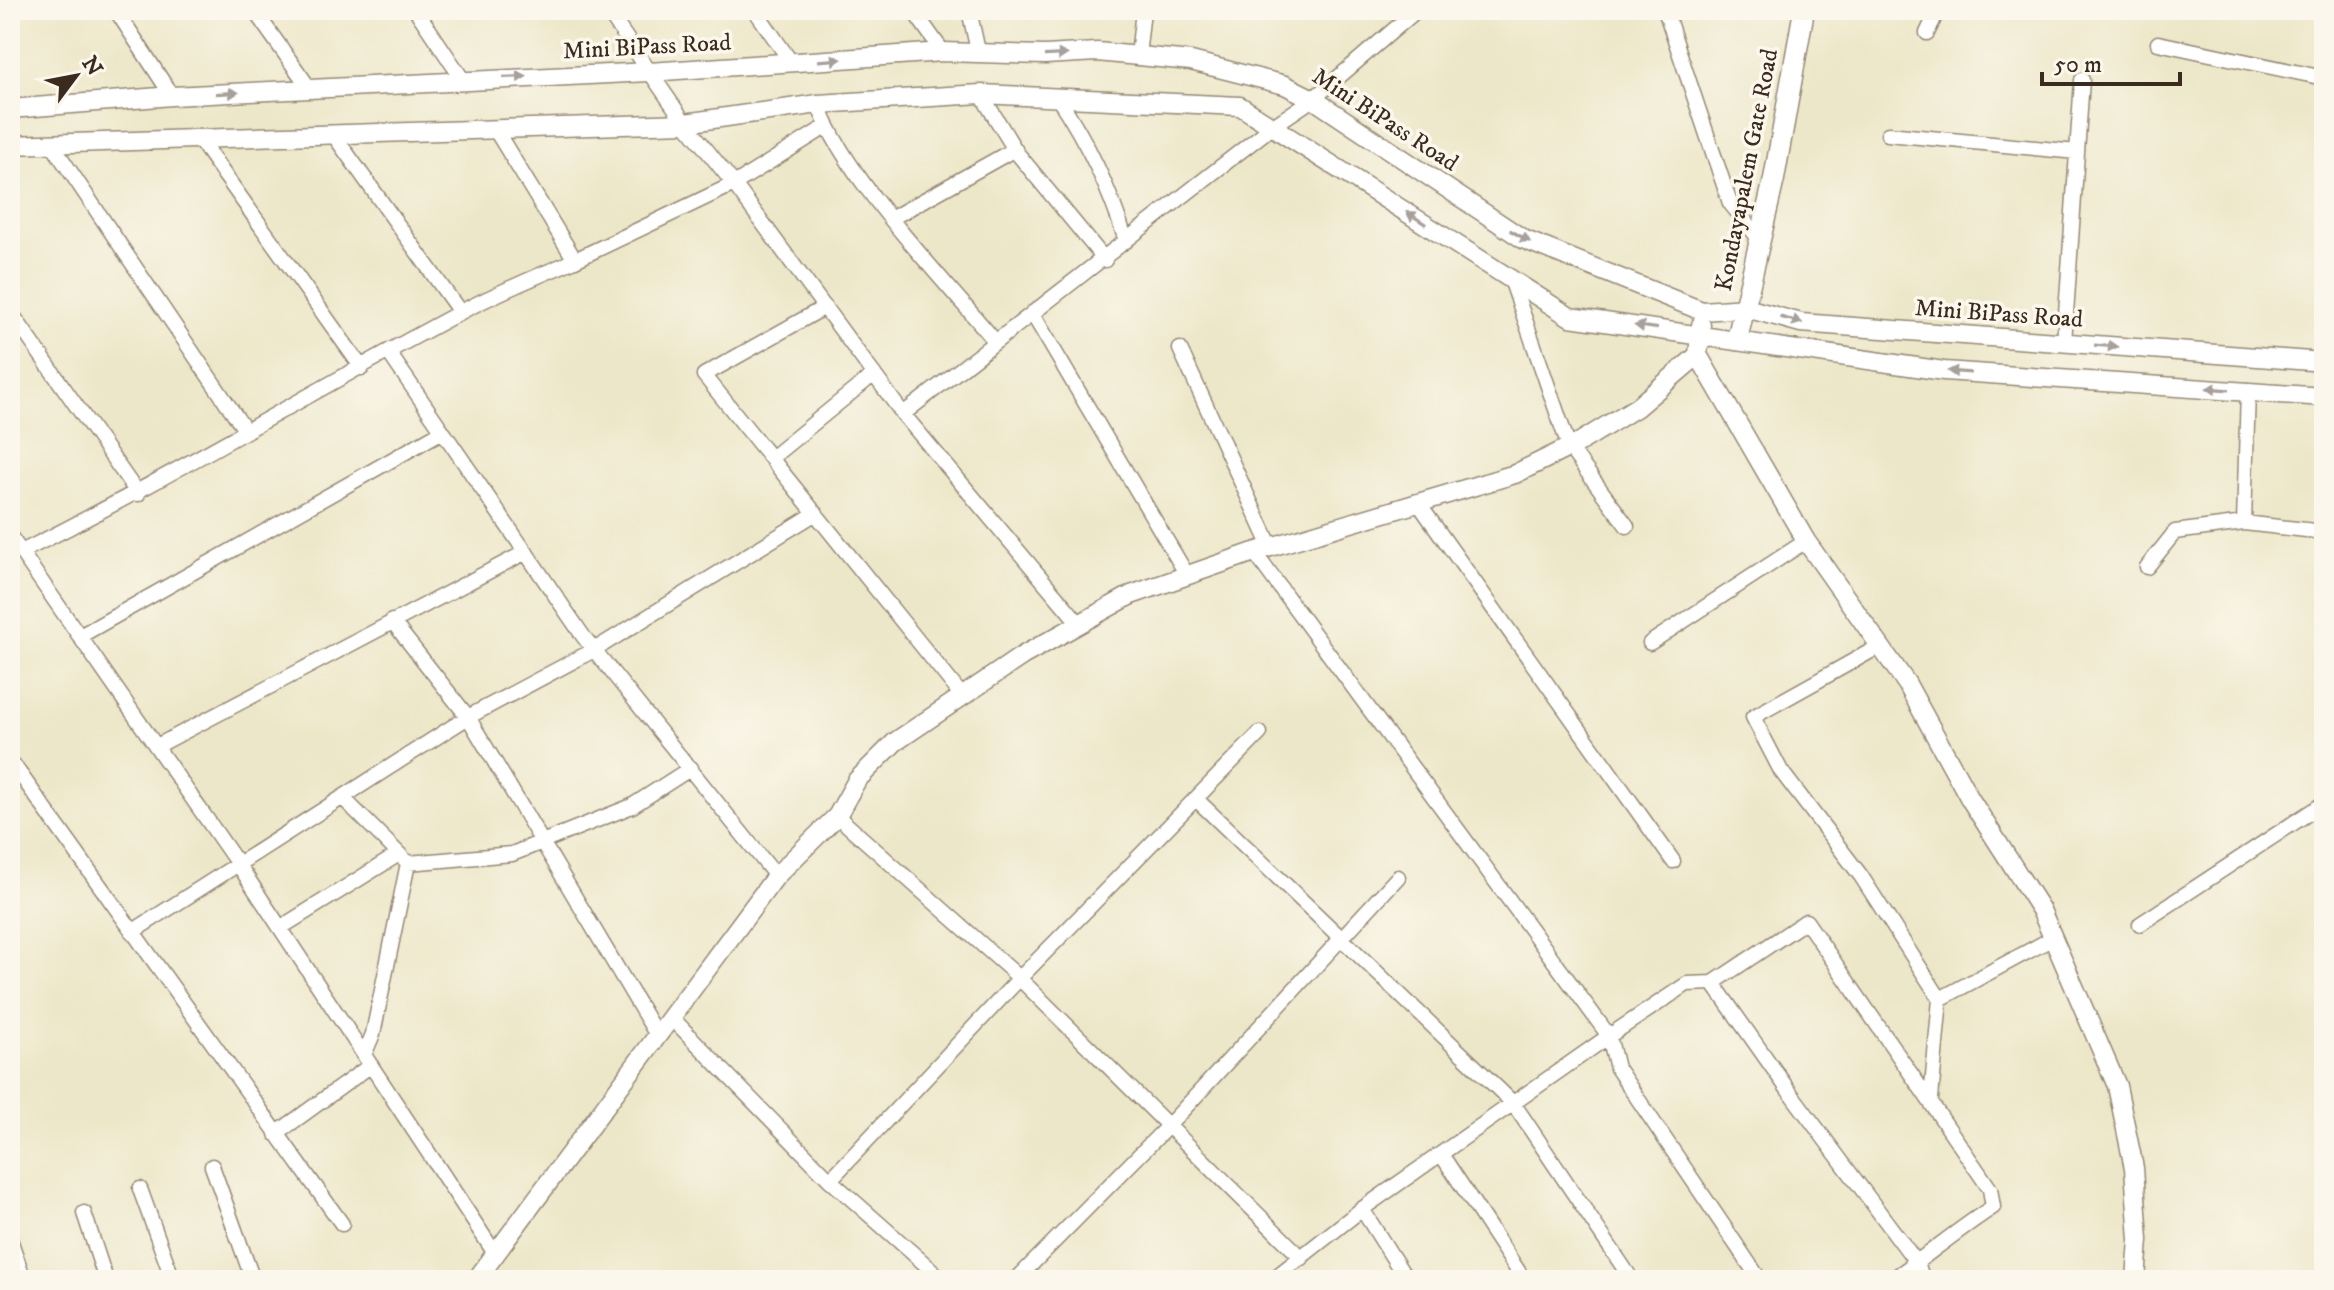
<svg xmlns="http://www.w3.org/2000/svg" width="2334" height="1290" viewBox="0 0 2334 1290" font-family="'IM FELL DW Pica',serif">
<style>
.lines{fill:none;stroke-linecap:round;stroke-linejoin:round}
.minor-casing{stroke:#948874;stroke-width:17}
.tertiary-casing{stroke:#948874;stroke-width:21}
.secondary-casing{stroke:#948874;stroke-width:23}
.minor{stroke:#fff;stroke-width:14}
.tertiary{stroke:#fff;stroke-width:18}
.secondary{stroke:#fff;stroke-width:20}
.oneway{fill:#a79f9a}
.labels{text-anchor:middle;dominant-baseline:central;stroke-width:7;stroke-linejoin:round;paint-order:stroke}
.street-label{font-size:24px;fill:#3b2a1e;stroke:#fbf7ec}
</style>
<rect width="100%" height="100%" fill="#fbf7ec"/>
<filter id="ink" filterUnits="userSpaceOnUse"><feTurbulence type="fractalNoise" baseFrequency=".0125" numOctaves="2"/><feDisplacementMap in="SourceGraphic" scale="16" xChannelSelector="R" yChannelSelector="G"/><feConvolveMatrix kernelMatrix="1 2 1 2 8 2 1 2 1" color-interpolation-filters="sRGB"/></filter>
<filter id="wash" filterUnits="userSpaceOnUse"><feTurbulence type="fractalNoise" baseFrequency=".006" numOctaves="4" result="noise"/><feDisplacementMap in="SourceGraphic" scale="32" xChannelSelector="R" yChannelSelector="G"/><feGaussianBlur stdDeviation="1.8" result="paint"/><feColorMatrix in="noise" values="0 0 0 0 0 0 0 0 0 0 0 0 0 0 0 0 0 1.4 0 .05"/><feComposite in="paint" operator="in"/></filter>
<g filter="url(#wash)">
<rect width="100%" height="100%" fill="#ede7c9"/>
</g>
<g filter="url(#ink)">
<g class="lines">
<g class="minor-casing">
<path id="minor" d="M 116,10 L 172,96
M 254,10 L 310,89
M 416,10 L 463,80
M 755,10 L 791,62
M 913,10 L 943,52
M 969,10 L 978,51
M 1665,10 L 1730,203 L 1761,241
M 1927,33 L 1938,10
M 2158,43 L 2324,78
M 1138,56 L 1143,10
M 981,94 L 1017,153 L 1105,260
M 1058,98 C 1088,143 1110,190 1126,241
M 818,104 C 846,180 942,277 995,341
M 827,126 L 734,184 L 903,414 L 1078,622
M 333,134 L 460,312
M 1888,134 L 2077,152
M 199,139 L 362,368
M 51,143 L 245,430
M 892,218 L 1015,149
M 575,260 L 734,184 L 685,123 L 607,10
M 1511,279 L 1569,447 L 1627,526
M 825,307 L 704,375 L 963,697
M 10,311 L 138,494
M 1032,313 L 1187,575
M 2064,343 L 2082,80
M 1180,349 L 1271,547
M 389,353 L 583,636 L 776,876
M 903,414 L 1273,126 L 1313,99 L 1417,10
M 771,458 L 874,374
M 1419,504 L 1673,861
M 2244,523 L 2248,390
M 10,536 L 21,552 C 170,478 312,391 459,313 C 496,293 536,277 575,260 L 495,129
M 21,552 L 238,864 L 496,1255
M 1254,552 L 1609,1036 L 1617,1068 L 1760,1280
M 2147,567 L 2175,532 L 2244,523 L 2324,532
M 392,621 L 468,717 L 658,1037
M 80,636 L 441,432
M 1650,643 L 1806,541
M 1880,646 L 1753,717 L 1781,771 L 1861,876 L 1940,999 L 2053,938
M 157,746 L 526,552
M 10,760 L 342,1224
M 343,798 L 408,863 L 512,854 L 632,806 L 691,768
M 1197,800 L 1513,1103 L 1632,1280
M 837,816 L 1013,972 L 1302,1258
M 2140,924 L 2324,803
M 280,928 L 399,854
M 132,932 L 468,717 L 594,650 L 816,513
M 672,1018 L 830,1180 L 943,1280
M 364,1055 L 373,1034 L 408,863
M 1931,1099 L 1940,999
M 276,1134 L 371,1065
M 1441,1154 L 1524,1280
M 212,1166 L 253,1280
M 830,1180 L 1018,980 L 1260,733
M 140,1189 L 173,1280
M 1362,1209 L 1407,1280
M 84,1213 L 106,1280
M 10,1239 L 24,1280
M 1016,1280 L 1169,1125 L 1398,877
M 1272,1280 L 1362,1209 L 1609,1036 L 1687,984 L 1713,983
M 1891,1280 C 1926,1257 1957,1230 1993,1207 L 1990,1189 L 1806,921 L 1713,983 L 1789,1091 L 1917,1263 L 1923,1280"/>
</g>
<g class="tertiary-casing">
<path id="tertiary" d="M 10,109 L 172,96 L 649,72 L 943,52 L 1045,55 L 1097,52 L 1191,61 L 1285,85 L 1313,99 L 1523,239 L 1702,311 L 1746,308 L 1801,323 L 2324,362
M 10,145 L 685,123 L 818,104 L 981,94 L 1240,106 L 1570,317 L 1944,371 L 2324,397
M 1698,355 L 1806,541 L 1907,684 L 1970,799 L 2041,910 L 2117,1086 L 2134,1168 L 2139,1240 L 2136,1280
M 476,1280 L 776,876 L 837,816 L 857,780 L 895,742 L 1022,656 L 1131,595 L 1254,552 L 1515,474 L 1580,442 L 1637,407 L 1698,355 L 1701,325"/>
</g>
<g class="secondary-casing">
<path id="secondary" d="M 1737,340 L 1774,179 L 1804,10"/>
</g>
<use href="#minor" class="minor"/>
<use href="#tertiary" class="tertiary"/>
<use href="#secondary" class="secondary"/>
</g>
<defs><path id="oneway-solid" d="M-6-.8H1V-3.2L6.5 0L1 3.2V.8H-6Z" transform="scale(2)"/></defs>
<g class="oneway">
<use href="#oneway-solid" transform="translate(1056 55) rotate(-3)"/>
<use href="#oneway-solid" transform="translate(830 60) rotate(-4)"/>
<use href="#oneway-solid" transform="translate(515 77) rotate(-2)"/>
<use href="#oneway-solid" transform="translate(227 93) rotate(-3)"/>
<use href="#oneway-solid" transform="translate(1416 218) rotate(-147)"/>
<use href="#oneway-solid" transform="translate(1520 236) rotate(30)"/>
<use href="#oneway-solid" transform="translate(1791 320) rotate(15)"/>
<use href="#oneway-solid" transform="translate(1646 327) rotate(-172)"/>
<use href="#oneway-solid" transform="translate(2106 346) rotate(4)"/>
<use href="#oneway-solid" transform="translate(1959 372) rotate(-176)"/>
<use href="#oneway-solid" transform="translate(2218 389) rotate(-176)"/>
</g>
</g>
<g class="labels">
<g class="street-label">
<text transform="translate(647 47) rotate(-3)">Mini BiPass Road</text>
<text transform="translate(1385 120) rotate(33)">Mini BiPass Road</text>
<text transform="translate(1747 170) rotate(-79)">Kondayapalem Gate Road</text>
<text transform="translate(1999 314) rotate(4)">Mini BiPass Road</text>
</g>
</g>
<rect width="2334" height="1290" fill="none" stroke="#fbf7ec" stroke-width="40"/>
<g transform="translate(76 76) rotate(58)" stroke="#fbf7ec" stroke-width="6" paint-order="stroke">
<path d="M0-6L14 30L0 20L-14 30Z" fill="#3b2a1e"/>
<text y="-12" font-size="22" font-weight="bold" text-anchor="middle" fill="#3b2a1e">N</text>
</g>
<path d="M2042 72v12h138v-12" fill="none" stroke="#3b2a1e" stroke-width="4"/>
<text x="2054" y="72" font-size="24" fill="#3b2a1e" stroke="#fbf7ec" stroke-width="6" paint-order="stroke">50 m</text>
</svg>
